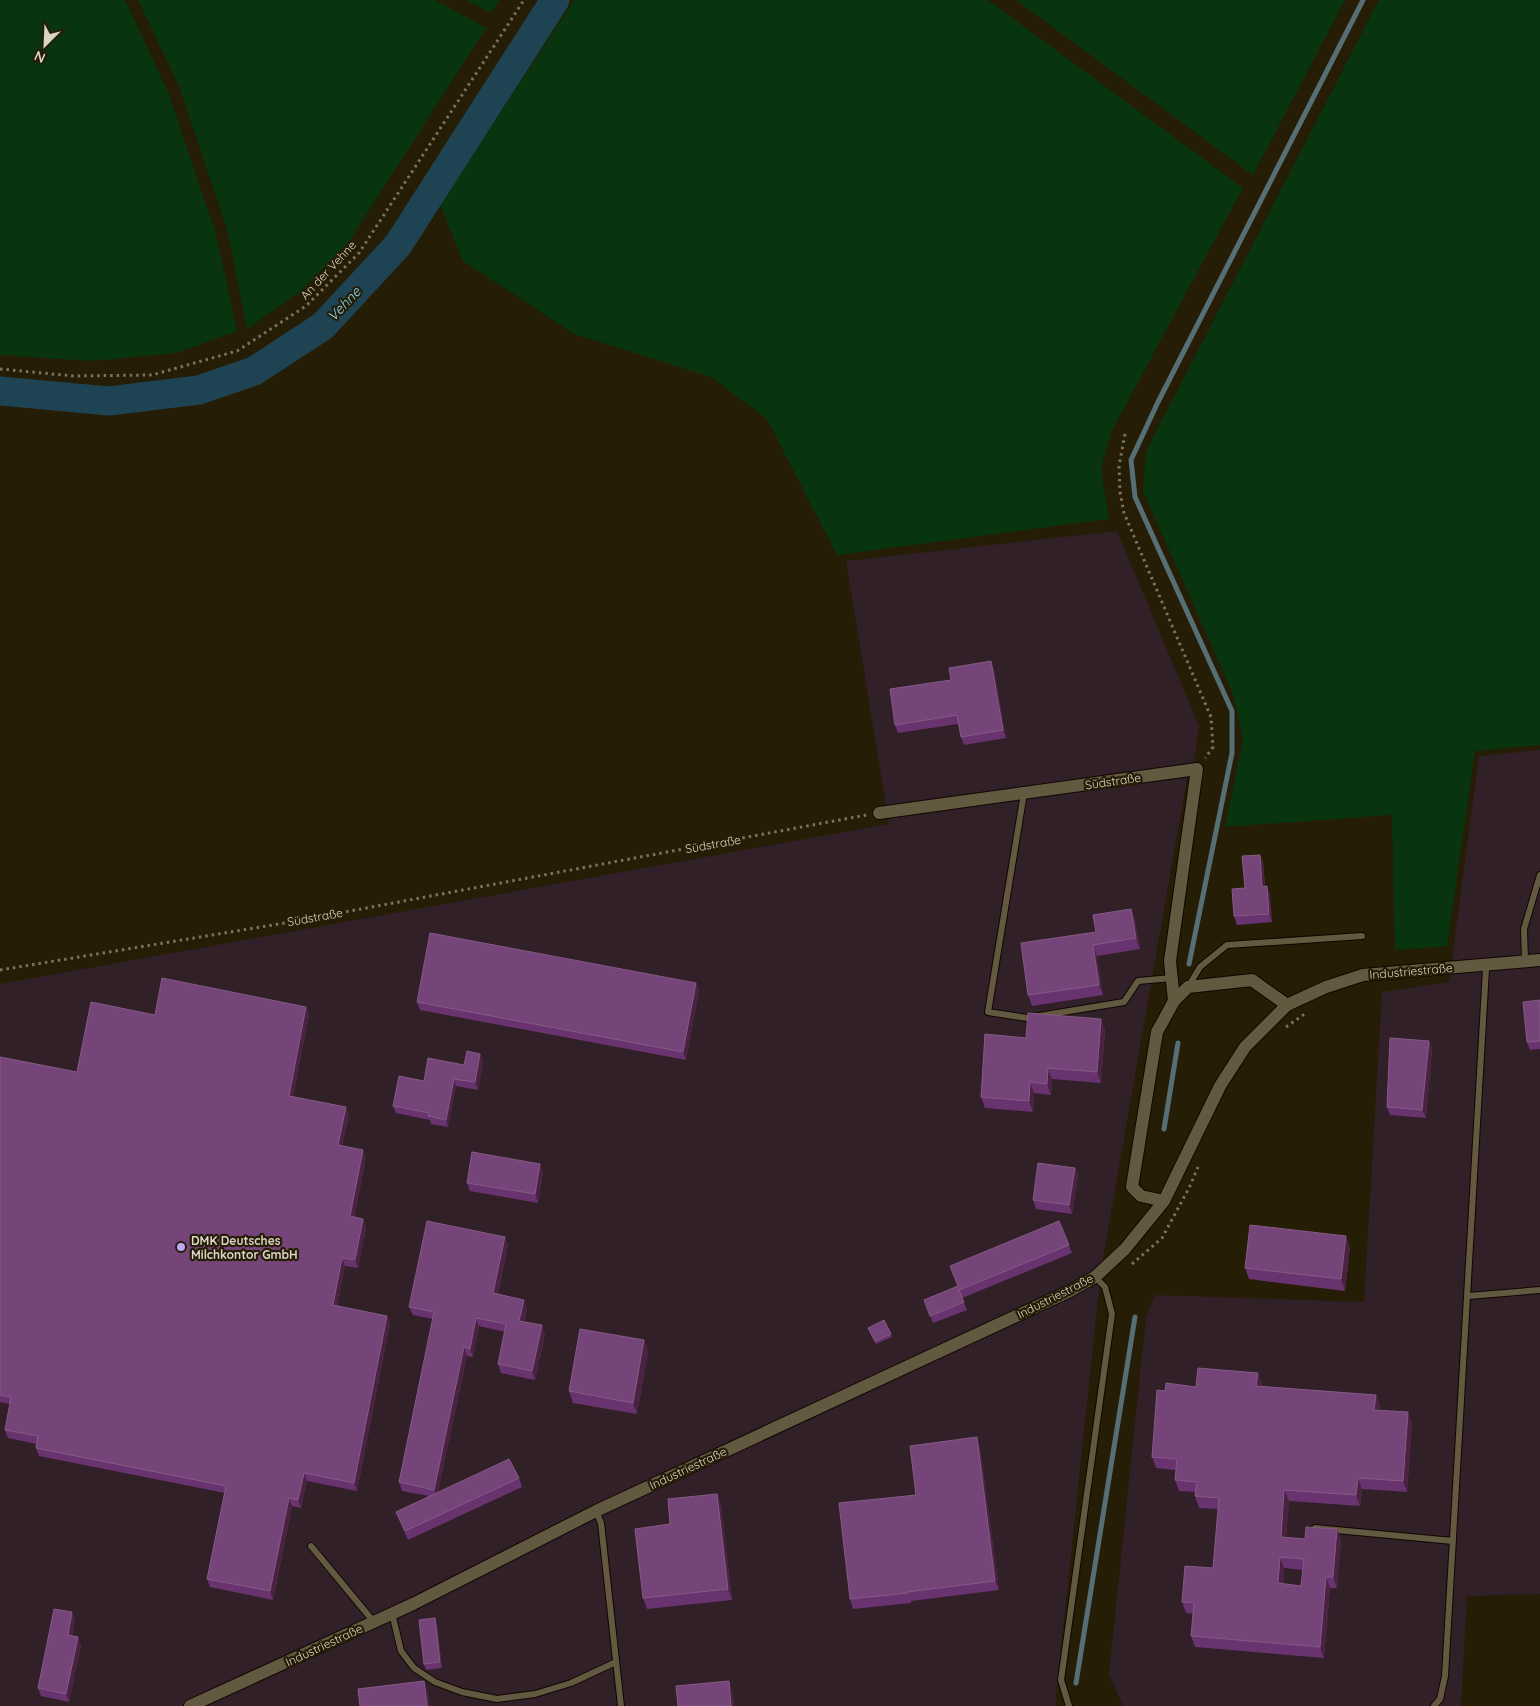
<svg xmlns="http://www.w3.org/2000/svg" width="1540" height="1706" viewBox="0 0 1540 1706" font-family="Quicksand,sans-serif">
<style>
.industrial{fill:#312027}
.green{fill:#08350f}
.lines{fill:none;stroke-linecap:round;stroke-linejoin:round}
.stream{stroke:#566e75;stroke-width:5}
.river{stroke:#1e4352;stroke-width:29}
.service-casing{stroke:#0f0700;stroke-width:8}
.minor-casing{stroke:#0f0700;stroke-width:14}
.path{stroke:#7b7361;stroke-width:3;stroke-dasharray:2.5 4;stroke-linecap:butt}
.service{stroke:#635840;stroke-width:6}
.minor{stroke:#635840;stroke-width:12}
.wall{fill:#693370;fill-rule:evenodd}
.shaded-wall{fill:#492341}
.building{fill:#754479;stroke:#855b85;fill-rule:evenodd}
.poi-dot{fill:#baaaf6;stroke:#261d06;stroke-width:2}
.labels{text-anchor:middle;dominant-baseline:central;stroke-width:4.5;stroke-linejoin:round;paint-order:stroke}
.street-label{font-size:12px;fill:#dad4c6;stroke:#261d06}
.poi-label{font-size:12px;font-weight:bold;fill:#dad4c6;stroke:#261d06;text-anchor:start}
.water-label{font-size:14px;font-style:italic;fill:#86d7f8;stroke:#261d06}
</style>
<rect width="100%" height="100%" fill="#261d06"/>
<path class="industrial" d="M 1117,531 L 1199,726 L 1193,768 L 1187,778 L 1101,1270 L 1055,1706 L 0,1706 L 0,984 L 889,824 L 846,561 Z
M 1540,750 L 1540,1594 L 1467,1596 L 1461,1706 L 1123,1706 L 1109,1674 L 1146,1317 L 1155,1295 L 1364,1302 L 1382,992 L 1449,982 L 1479,756 Z"/>
<path class="green" d="M 0,0 L 125,0 L 168,92 L 216,234 L 237,331 L 177,353 L 92,361 L 0,355 Z
M 138,0 L 435,0 L 486,28 L 348,243 L 300,292 L 247,329 L 227,229 L 179,86 Z
M 466,0 L 499,0 L 491,13 Z
M 574,0 L 988,0 L 1243,188 L 1111,432 L 1101,469 L 1109,519 L 837,555 L 767,419 L 711,377 L 574,334 L 463,261 L 440,205 Z
M 1016,0 L 1345,0 L 1253,175 Z
M 1379,0 L 1540,0 L 1540,745 L 1475,751 L 1447,946 L 1395,950 L 1392,815 L 1225,827 L 1243,740 L 1233,694 L 1143,491 L 1146,451 Z"/>
<g class="lines">
<path class="stream" d="M 1189,964 L 1232,753 L 1232,711 L 1135,497 L 1131,460 L 1158,402 L 1363,0
M 1164,1129 L 1178,1043
M 1076,1683 L 1135,1317"/>
<path class="river" d="M 0,391 L 109,401 L 199,390 L 254,371 L 323,326 L 398,245 L 555,0"/>
<g class="service-casing">
<path id="service" d="M 1024,793 L 988,1012 L 1027,1018 L 1124,1002 L 1138,981 L 1172,978
M 1525,961 L 1524,929 L 1540,875
M 1188,987 L 1200,967 L 1227,945 L 1362,936
M 1468,1296 L 1540,1290
M 596,1511 L 601,1523 L 621,1706
M 1315,1528 L 1453,1541
M 311,1546 L 374,1622
M 392,1613 L 401,1651 L 414,1668 L 435,1682 L 462,1692 L 497,1699 L 535,1694 L 571,1683 L 616,1662
M 1069,1706 L 1061,1680 L 1112,1314 L 1105,1287 L 1095,1277
M 1434,1706 L 1440,1699 L 1445,1676 L 1486,969 L 1489,965"/>
</g>
<g class="minor-casing">
<path id="minor" d="M 879,813 L 1197,769 L 1170,961 L 1174,1001
M 1164,1201 L 1141,1196 L 1132,1187 L 1157,1032 L 1174,1001 L 1188,987 L 1252,980 L 1287,1005
M 190,1706 L 413,1604 L 596,1511 L 1070,1291 L 1095,1277 L 1125,1249 L 1164,1201 L 1220,1086 L 1245,1047 L 1287,1005 L 1326,987 L 1363,975 L 1540,960"/>
</g>
<path class="path" d="M 0,369 L 74,376 L 152,375 L 237,351 L 306,306 L 359,253 L 524,0
M 1125,434 L 1119,466 L 1120,492 L 1124,513 L 1211,717 L 1213,747 L 1205,758
M 0,970 L 291,922 L 866,815
M 1286,1027 L 1306,1013
M 1132,1264 L 1162,1238 L 1189,1188 L 1198,1167"/>
<use href="#service" class="service"/>
<use href="#minor" class="minor"/>
</g>
<path class="wall" d="M 994,669 L 1006,738 L 964,745 L 961,737 L 958,724 L 898,733 L 895,725 L 951,680 Z
M 1260,855 L 1263,863 L 1265,886 L 1270,895 L 1272,922 L 1237,925 L 1234,916 L 1245,888 Z
M 1131,909 L 1135,919 L 1140,949 L 1097,956 L 1103,995 L 1032,1006 L 1028,995 L 1096,932 Z
M 696,983 L 699,991 L 686,1060 L 420,1010 L 417,1002 Z
M 1540,1000 L 1540,1049 L 1530,1050 L 1527,1042 Z
M 306,1007 L 309,1015 L 293,1096 L 349,1115 L 342,1146 L 366,1158 L 354,1217 L 363,1219 L 366,1228 L 358,1268 L 345,1266 L 337,1306 L 387,1316 L 390,1324 L 357,1491 L 307,1481 L 301,1508 L 292,1506 L 273,1600 L 210,1587 L 207,1579 L 225,1493 L 39,1456 L 36,1448 L 37,1444 L 8,1438 L 5,1430 L 10,1404 L 0,1402 L 0,1057 L 77,1072 L 155,1015 Z
M 1101,1019 L 1105,1030 L 1101,1083 L 1052,1079 L 1051,1095 L 1034,1093 L 1033,1112 L 985,1108 L 981,1097 L 1026,1038 Z
M 1429,1041 L 1432,1049 L 1426,1118 L 1390,1115 L 1387,1107 Z
M 480,1054 L 483,1061 L 478,1090 L 456,1086 L 448,1127 L 431,1124 L 430,1120 L 396,1113 L 393,1106 L 464,1065 Z
M 1075,1168 L 1078,1176 L 1072,1214 L 1036,1209 L 1033,1200 Z
M 543,1172 L 538,1203 L 470,1191 L 467,1183 Z
M 1059,1221 L 1072,1253 L 962,1298 L 967,1310 L 933,1323 L 924,1300 L 957,1287 Z
M 508,1245 L 498,1294 L 527,1308 L 524,1322 L 545,1334 L 535,1380 L 501,1373 L 498,1364 L 505,1332 L 479,1326 L 473,1357 L 467,1356 L 438,1492 L 519,1478 L 522,1487 L 408,1540 L 396,1512 L 429,1496 L 402,1491 L 399,1482 L 433,1319 L 413,1315 L 409,1307 Z
M 1350,1247 L 1345,1291 L 1249,1279 L 1245,1268 Z
M 868,1328 L 891,1334 L 892,1337 L 876,1344 Z
M 644,1340 L 648,1352 L 637,1414 L 573,1403 L 569,1391 Z
M 1262,1384 L 1262,1387 L 1376,1395 L 1380,1406 L 1379,1410 L 1412,1423 L 1407,1492 L 1362,1489 L 1360,1506 L 1289,1501 L 1286,1537 L 1305,1539 L 1337,1529 L 1341,1540 L 1337,1588 L 1330,1588 L 1324,1658 L 1195,1647 L 1191,1636 L 1193,1614 L 1186,1613 L 1182,1602 L 1213,1568 L 1218,1509 L 1199,1508 L 1195,1496 L 1196,1492 L 1179,1491 L 1175,1480 L 1176,1470 L 1156,1468 L 1152,1457 L 1165,1391 L 1196,1387 ZM 1284,1568 L 1303,1570 L 1301,1586 L 1283,1584 Z
M 980,1447 L 999,1590 L 911,1601 L 911,1603 L 853,1609 L 850,1599 L 916,1495 Z
M 717,1494 L 721,1505 L 732,1600 L 647,1609 L 643,1598 Z
M 72,1612 L 75,1621 L 72,1636 L 81,1645 L 69,1702 L 41,1696 L 38,1688 Z
M 437,1624 L 442,1668 L 426,1670 L 424,1664 Z"/>
<path class="shaded-wall" d="M 991,661 L 994,669 L 1006,738 L 1003,730 Z
M 1260,855 L 1263,863 L 1266,895 L 1262,887 Z
M 1267,886 L 1270,895 L 1272,922 L 1269,914 Z
M 1131,909 L 1135,919 L 1140,949 L 1136,938 Z
M 1093,945 L 1097,956 L 1103,995 L 1099,985 Z
M 696,983 L 699,991 L 686,1060 L 683,1052 Z
M 306,1007 L 309,1015 L 292,1104 L 289,1096 Z
M 1101,1019 L 1105,1030 L 1101,1083 L 1097,1072 Z
M 1429,1041 L 1432,1049 L 1426,1118 L 1422,1110 Z
M 480,1054 L 483,1061 L 478,1090 L 475,1082 Z
M 1048,1068 L 1052,1079 L 1051,1095 L 1047,1084 Z
M 454,1079 L 456,1086 L 448,1127 L 446,1120 Z
M 1030,1082 L 1034,1093 L 1033,1112 L 1029,1101 Z
M 346,1107 L 349,1115 L 341,1154 L 338,1145 Z
M 363,1150 L 366,1158 L 353,1225 L 350,1216 Z
M 540,1164 L 543,1172 L 538,1203 L 535,1194 Z
M 1075,1168 L 1078,1176 L 1072,1214 L 1069,1205 Z
M 363,1219 L 366,1228 L 358,1268 L 355,1260 Z
M 1346,1236 L 1350,1247 L 1345,1291 L 1341,1279 Z
M 505,1237 L 508,1245 L 496,1302 L 493,1293 Z
M 342,1258 L 345,1266 L 336,1313 L 333,1305 Z
M 524,1300 L 527,1308 L 522,1329 L 519,1321 Z
M 387,1316 L 390,1324 L 357,1491 L 354,1483 Z
M 476,1318 L 479,1326 L 473,1357 L 470,1349 Z
M 542,1325 L 545,1334 L 535,1380 L 532,1371 Z
M 644,1340 L 648,1352 L 637,1414 L 633,1403 Z
M 464,1347 L 467,1356 L 437,1498 L 434,1490 Z
M 1258,1373 L 1262,1384 L 1260,1397 L 1256,1386 Z
M 1376,1395 L 1380,1406 L 1378,1421 L 1374,1410 Z
M 1408,1412 L 1412,1423 L 1407,1492 L 1403,1481 Z
M 977,1437 L 980,1447 L 999,1590 L 995,1581 Z
M 304,1473 L 307,1481 L 301,1508 L 298,1500 Z
M 1358,1478 L 1362,1489 L 1360,1506 L 1356,1495 Z
M 1284,1490 L 1289,1501 L 1285,1548 L 1281,1537 Z
M 717,1494 L 721,1505 L 732,1600 L 728,1589 Z
M 289,1498 L 292,1506 L 273,1600 L 270,1591 Z
M 1337,1529 L 1341,1540 L 1337,1588 L 1333,1577 Z
M 1280,1557 L 1284,1568 L 1282,1594 L 1278,1583 Z
M 1326,1577 L 1330,1588 L 1324,1658 L 1320,1647 Z
M 72,1612 L 75,1621 L 71,1643 L 68,1635 Z
M 435,1618 L 437,1624 L 442,1668 L 440,1662 Z
M 78,1637 L 81,1645 L 69,1702 L 66,1694 Z
M 424,1681 L 428,1691 L 430,1706 L 427,1706 Z
M 729,1681 L 733,1692 L 734,1706 L 731,1706 Z"/>
<path class="building" d="M 991,661 L 1003,730 L 961,737 L 957,715 L 895,725 L 890,689 L 951,680 L 949,668 Z
M 1260,855 L 1262,887 L 1267,886 L 1269,914 L 1234,916 L 1232,889 L 1245,888 L 1242,856 Z
M 1131,909 L 1136,938 L 1093,945 L 1099,985 L 1028,995 L 1021,943 L 1096,932 L 1093,915 Z
M 430,933 L 696,983 L 683,1052 L 417,1002 Z
M 162,978 L 306,1007 L 289,1096 L 346,1107 L 338,1145 L 363,1150 L 350,1216 L 363,1219 L 355,1260 L 342,1258 L 333,1305 L 387,1316 L 354,1483 L 304,1473 L 298,1500 L 289,1498 L 270,1591 L 207,1579 L 226,1486 L 36,1448 L 38,1436 L 5,1430 L 11,1397 L 0,1395 L 0,1057 L 77,1072 L 91,1002 L 155,1015 Z
M 1540,1000 L 1540,1041 L 1527,1042 L 1523,1002 Z
M 1028,1013 L 1101,1019 L 1097,1072 L 1048,1068 L 1047,1084 L 1030,1082 L 1029,1101 L 981,1097 L 985,1034 L 1026,1038 Z
M 1390,1038 L 1429,1041 L 1422,1110 L 1387,1107 Z
M 467,1051 L 480,1054 L 475,1082 L 454,1079 L 446,1120 L 428,1116 L 429,1113 L 393,1106 L 399,1076 L 424,1081 L 428,1058 L 464,1065 Z
M 472,1152 L 540,1164 L 535,1194 L 467,1183 Z
M 1038,1163 L 1075,1168 L 1069,1205 L 1033,1200 Z
M 427,1221 L 505,1237 L 493,1293 L 524,1300 L 519,1321 L 542,1325 L 532,1371 L 498,1364 L 506,1324 L 476,1318 L 470,1349 L 464,1347 L 434,1490 L 399,1482 L 434,1312 L 409,1307 Z
M 1059,1221 L 1069,1245 L 959,1290 L 964,1302 L 930,1316 L 924,1300 L 958,1286 L 950,1266 Z
M 1250,1225 L 1346,1236 L 1341,1279 L 1245,1268 Z
M 884,1320 L 891,1334 L 875,1341 L 868,1328 Z
M 580,1329 L 644,1340 L 633,1403 L 569,1391 Z
M 1198,1368 L 1258,1373 L 1256,1386 L 1376,1395 L 1374,1410 L 1408,1412 L 1403,1481 L 1358,1478 L 1356,1495 L 1284,1490 L 1281,1537 L 1305,1539 L 1306,1527 L 1337,1529 L 1333,1577 L 1326,1577 L 1320,1647 L 1191,1636 L 1194,1603 L 1182,1602 L 1185,1566 L 1213,1568 L 1219,1498 L 1195,1496 L 1197,1482 L 1175,1480 L 1177,1459 L 1152,1457 L 1157,1390 L 1165,1391 L 1166,1383 L 1196,1387 ZM 1280,1557 L 1304,1559 L 1301,1586 L 1278,1583 Z
M 977,1437 L 995,1581 L 907,1592 L 908,1593 L 850,1599 L 839,1503 L 916,1495 L 910,1446 Z
M 509,1459 L 519,1478 L 405,1531 L 396,1512 Z
M 717,1494 L 728,1589 L 643,1598 L 635,1529 L 670,1524 L 668,1499 Z
M 54,1609 L 72,1612 L 68,1635 L 78,1637 L 66,1694 L 38,1688 Z
M 435,1618 L 440,1662 L 424,1664 L 419,1620 Z
M 424,1681 L 427,1706 L 360,1706 L 358,1689 Z
M 729,1681 L 731,1706 L 678,1706 L 676,1686 Z"/>
<circle class="poi-dot" cx="181" cy="1247" r="5"/>
<g class="labels">
<g class="street-label">
<text transform="translate(328 270) rotate(-47)">An der Vehne</text>
<text transform="translate(1113 781) rotate(-8)">Südstraße</text>
<text transform="translate(713 844) rotate(-10)">Südstraße</text>
<text transform="translate(315 917) rotate(-10)">Südstraße</text>
<text transform="translate(1411 971) rotate(-5)">Industriestraße</text>
<text transform="translate(1055 1296) rotate(-27)">Industriestraße</text>
<text transform="translate(688 1468) rotate(-25)">Industriestraße</text>
<text transform="translate(324 1645) rotate(-25)">Industriestraße</text>
</g>
<g class="poi-label">
<text x="191" y="1240">DMK Deutsches<tspan x="191" dy="14">Milchkontor GmbH</tspan></text>
</g>
<g class="water-label">
<text transform="translate(344 304) rotate(-47)">Vehne</text>
</g>
</g>
<g transform="translate(45 45) rotate(204)" stroke="#261d06" stroke-width="4" paint-order="stroke">
<path d="M0-4L9 19L0 12L-9 19Z" fill="#dad4c6"/>
<text y="-8" font-size="14" font-weight="bold" text-anchor="middle" fill="#dad4c6">N</text>
</g>
</svg>
